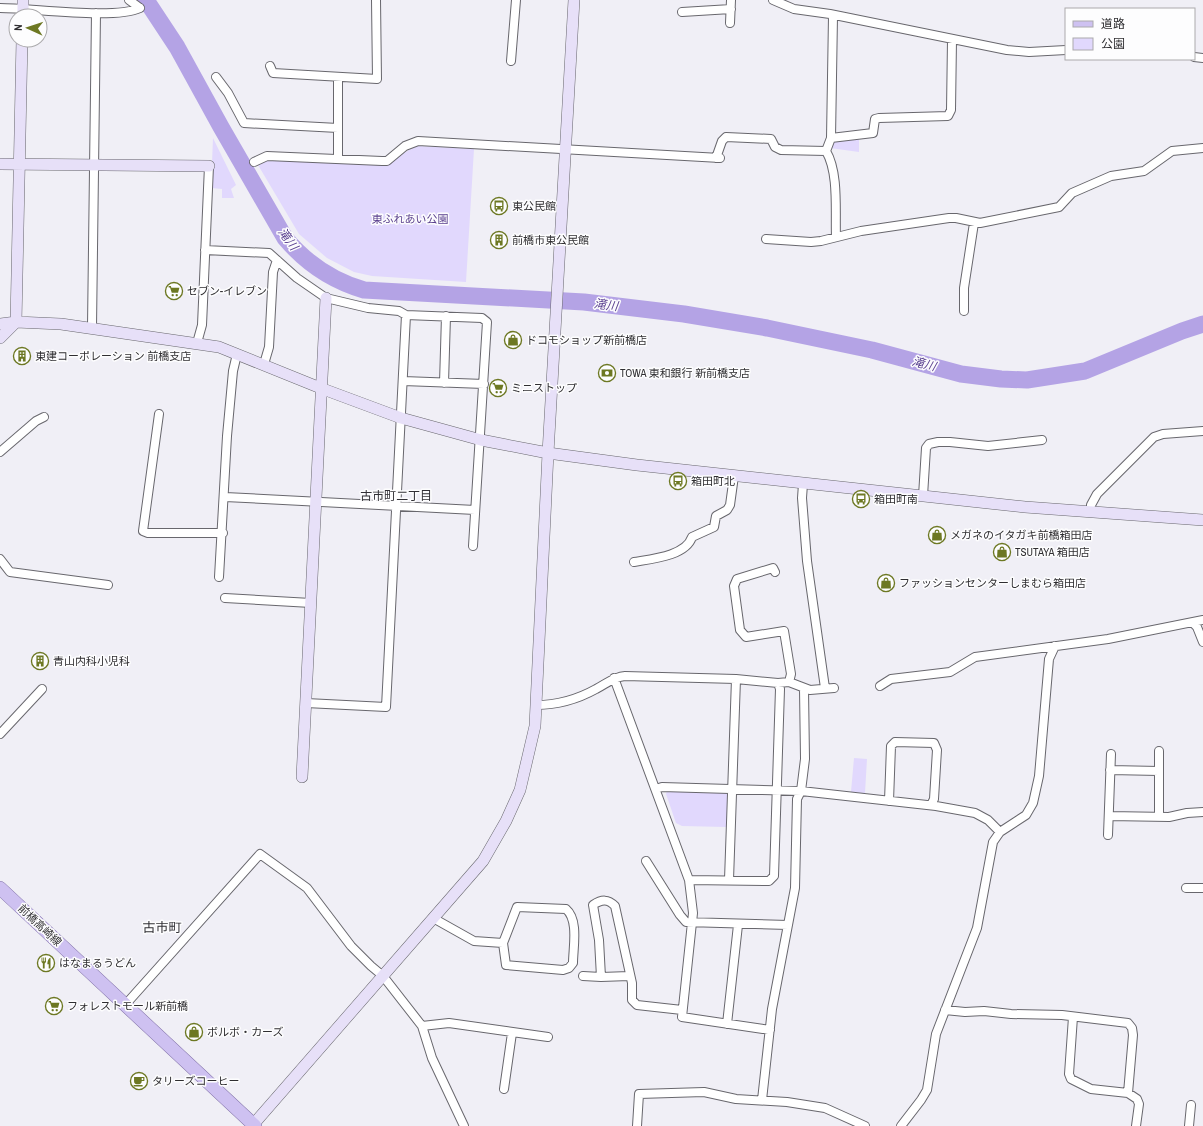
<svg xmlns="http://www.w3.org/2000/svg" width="1203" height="1126" viewBox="0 0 1203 1126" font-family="'Archivo Narrow','Noto Sans JP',sans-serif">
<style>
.green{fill:#e1d8fd}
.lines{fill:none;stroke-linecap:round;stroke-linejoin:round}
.river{stroke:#b4a3e5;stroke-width:17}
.street-casing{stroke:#68676d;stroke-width:10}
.secondary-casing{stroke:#68676d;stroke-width:12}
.primary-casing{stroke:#8273a8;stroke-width:14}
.street{stroke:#fff;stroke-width:8}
.secondary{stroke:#e7e0f8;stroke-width:11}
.primary{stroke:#cec1f1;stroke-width:13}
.labels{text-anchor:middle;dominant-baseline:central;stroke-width:3;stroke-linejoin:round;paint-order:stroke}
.poi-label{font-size:11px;fill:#2f2e31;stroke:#fdfdfe;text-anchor:start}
.park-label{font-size:11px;fill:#5a408e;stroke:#fdfdfe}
.street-label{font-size:11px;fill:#2f2e31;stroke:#fdfdfe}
.water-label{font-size:12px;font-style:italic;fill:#5d4492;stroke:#fdfdfe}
.neighbourhood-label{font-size:12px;fill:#313035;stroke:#fdfdfe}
.quarter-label{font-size:13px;fill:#313035;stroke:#fdfdfe}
</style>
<rect width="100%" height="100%" fill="#f0eff6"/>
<path class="green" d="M 859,137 L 859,152 L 830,148 L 833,140 Z
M 213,138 L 236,185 L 231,189 L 234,198 L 222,198 L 222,189 L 211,188 Z
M 418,146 L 474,149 L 466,282 L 372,276 L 354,272 L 327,258 L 299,234 L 258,165 L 261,161 L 267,159 L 382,165 C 395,162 405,150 418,146 Z
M 854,758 L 867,759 L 865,793 L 851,792 Z
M 667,791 L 726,793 L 729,797 L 727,825 L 726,827 L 682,826 L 676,823 L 666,794 Z"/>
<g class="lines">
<path class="river" d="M 146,0 L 177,47 L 221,127 L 285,238 C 306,263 333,281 364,290 L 584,302 L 684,314 L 767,328 L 872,350 L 961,374 L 1001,379 L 1027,380 L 1085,371 L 1182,331 L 1203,324"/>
<g class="street-casing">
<path id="street" d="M 129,0 L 140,8
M 773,0 L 794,9 L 830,14 L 1007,50 L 1029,52 L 1066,50
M 0,8 C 33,8 114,20 140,8
M 682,12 L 731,9
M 833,16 L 831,138 L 826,151 C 839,173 835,211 836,237
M 730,23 L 731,0
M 1194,57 L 1203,58
M 511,61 L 516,0
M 270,66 L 273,73 L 377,79 L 376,0
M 216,77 L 228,93 L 244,123 L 338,128
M 831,138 L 873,133 L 875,119 L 879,118 L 948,116 L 951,110 L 952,40
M 338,158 L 338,78
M 716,158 L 722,141 L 726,137 L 771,139 L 775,147 L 781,150 L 826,151
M 254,162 L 267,156 L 382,161 L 387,161 L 405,146 L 418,141 L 720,158
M 766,239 L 811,242 L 821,241 L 861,231 L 949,218 L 956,218 L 980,223 L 1059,207 L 1072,193 L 1111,176 L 1144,171 L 1172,151 L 1203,148
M 205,250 L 269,253 L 297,278 L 326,298 L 368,308 L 399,311 L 406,315 L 482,318 L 487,322 L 473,546
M 964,311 L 964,288 L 974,223
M 92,327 L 96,13
M 197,343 L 202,325 L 209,166
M 264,364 L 269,347 L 273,272 L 277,260
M 403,381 L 484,384
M 444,383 L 446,316
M 159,414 L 143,531 L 148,533 L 223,533
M 0,452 L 36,421 L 44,417
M 803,484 L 802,498 L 807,561 L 825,688
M 923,496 L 926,448 L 929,444 L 938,442 L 950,442 L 988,446 L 1042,440
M 225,497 L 475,510
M 1091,512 L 1091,505 L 1097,494 L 1154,437 L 1163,434 L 1203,431
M 0,559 L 10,572 L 108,585
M 634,562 C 651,559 686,556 692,537 L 714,527 L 716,516 L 727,510 L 730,505 L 734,476
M 775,572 L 773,568 L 737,579 L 734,586 L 740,630 L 746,637 L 784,631 L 791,674 L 789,682
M 219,577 L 227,436 L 233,371 L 237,354
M 225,598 L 311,603
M 1193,623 L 1197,627 L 1203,642
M 614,678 L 689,880 L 693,913 L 682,1017 L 770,1030
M 880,686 L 891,679 L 950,672 L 975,657 L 1108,639 L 1203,620
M 306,703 L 386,707 L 406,315
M 536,705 C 557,705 578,699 596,689 C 606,684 613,677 625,676 L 736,679 L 778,683 L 789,682 L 810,690 L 834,688
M 0,734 L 42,689
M 1159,751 L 1159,817
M 1110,770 L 1159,771
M 656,789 L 662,787 L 801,791 L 936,806 L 975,813 L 988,820 L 1000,832
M 889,801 L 891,746 L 895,742 L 934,743 L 937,750 L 934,799 L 931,805
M 1109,816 L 1169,817 L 1187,813 L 1203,812
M 1108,835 L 1111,754
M 646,861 L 680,915 L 686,922 L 788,925
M 689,880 L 765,881 L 769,881 L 774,876 L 780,689 L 778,683
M 729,880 L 736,679
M 1186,888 L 1203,888
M 433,918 L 474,941 L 503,943 L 517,907 L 566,909 C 579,920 573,948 573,963 L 569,968 L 563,970 L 506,965 L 503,943
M 583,976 L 601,977
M 629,976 L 601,977 L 599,940 L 593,905 C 602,899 608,899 615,906 L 632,983 L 632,1000 L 637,1005 L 682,1010
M 126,1004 L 260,854 L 307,888 L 351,946 L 371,966 L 383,976 L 422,1026 L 432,1058 L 464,1126
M 945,1010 L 965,1012 L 984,1011 L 1011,1014 L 1062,1015 L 1128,1023 L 1132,1028 L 1133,1035 L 1128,1093
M 1073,1017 L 1069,1074 L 1071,1079 L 1091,1089 L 1128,1093 L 1137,1099 L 1139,1104 L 1136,1126
M 727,1024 L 738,925
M 422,1026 L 449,1023 L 548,1037
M 504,1089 L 512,1033
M 762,1100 L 772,1009 L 795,888 L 797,799 L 801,791 L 805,759 L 804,689
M 637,1126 L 639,1094 L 704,1092 L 736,1099 L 787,1102 L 825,1108 L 865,1126
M 901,1126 L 921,1100 L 927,1090 L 936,1034 L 977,928 L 993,842 L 1000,832 L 1026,815 L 1033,803 L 1039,776 L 1049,659 L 1055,646
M 1189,1126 L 1191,1105"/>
</g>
<g class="secondary-casing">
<path id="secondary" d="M 23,16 L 23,0
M 0,164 L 209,166
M 0,324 L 16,322 L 61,324 L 219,347 L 323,389 L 401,418 L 481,440 L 548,453 L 637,465 L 1025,507 L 1203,520
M 0,338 L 16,322 L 22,40
M 302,777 L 326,298
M 252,1126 L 483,861 L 506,821 L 520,790 L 535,726 L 548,453 L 574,0"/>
</g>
<g class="primary-casing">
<path id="primary" d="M 0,888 L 255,1126"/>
</g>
<use href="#street" class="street"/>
<use href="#secondary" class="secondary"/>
<use href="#primary" class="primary"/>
</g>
<defs>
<g id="bus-ring" transform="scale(0.9)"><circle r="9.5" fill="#fdfdfe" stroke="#6d7823" stroke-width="1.5"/><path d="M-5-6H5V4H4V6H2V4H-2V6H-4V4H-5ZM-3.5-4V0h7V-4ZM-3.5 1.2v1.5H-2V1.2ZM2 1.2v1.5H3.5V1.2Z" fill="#6d7823"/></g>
<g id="building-ring" transform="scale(0.9)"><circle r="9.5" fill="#fdfdfe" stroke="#6d7823" stroke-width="1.5"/><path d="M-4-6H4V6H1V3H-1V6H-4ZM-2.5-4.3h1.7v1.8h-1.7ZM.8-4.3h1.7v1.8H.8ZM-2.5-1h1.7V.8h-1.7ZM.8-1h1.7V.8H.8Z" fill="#6d7823"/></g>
<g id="supermarket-ring" transform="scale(0.9)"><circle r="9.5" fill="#fdfdfe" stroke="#6d7823" stroke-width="1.5"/><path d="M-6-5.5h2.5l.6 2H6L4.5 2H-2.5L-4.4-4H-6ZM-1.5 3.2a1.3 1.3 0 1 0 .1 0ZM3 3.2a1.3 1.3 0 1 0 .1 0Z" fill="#6d7823"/></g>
<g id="shop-ring" transform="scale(0.9)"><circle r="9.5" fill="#fdfdfe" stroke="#6d7823" stroke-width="1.5"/><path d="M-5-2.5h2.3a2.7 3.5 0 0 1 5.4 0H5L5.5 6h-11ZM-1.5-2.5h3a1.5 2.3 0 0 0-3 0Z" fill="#6d7823"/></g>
<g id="bank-ring" transform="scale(0.9)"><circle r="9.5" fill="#fdfdfe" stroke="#6d7823" stroke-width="1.5"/><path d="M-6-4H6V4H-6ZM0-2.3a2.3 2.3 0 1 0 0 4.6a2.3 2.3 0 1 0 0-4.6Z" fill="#6d7823"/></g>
<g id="restaurant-ring" transform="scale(0.9)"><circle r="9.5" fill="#fdfdfe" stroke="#6d7823" stroke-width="1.5"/><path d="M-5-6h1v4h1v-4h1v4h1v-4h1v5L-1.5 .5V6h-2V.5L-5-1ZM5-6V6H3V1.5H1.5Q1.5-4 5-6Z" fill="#6d7823"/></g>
<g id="cafe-ring" transform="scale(0.9)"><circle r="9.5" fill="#fdfdfe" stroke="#6d7823" stroke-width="1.5"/><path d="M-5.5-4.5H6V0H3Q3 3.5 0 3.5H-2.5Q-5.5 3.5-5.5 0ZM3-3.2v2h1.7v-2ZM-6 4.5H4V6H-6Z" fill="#6d7823"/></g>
</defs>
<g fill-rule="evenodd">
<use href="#bus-ring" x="499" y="206"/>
<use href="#building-ring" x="499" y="240"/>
<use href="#supermarket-ring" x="174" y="291"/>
<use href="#shop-ring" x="513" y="340"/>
<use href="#building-ring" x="22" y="356"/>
<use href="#bank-ring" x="607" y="373"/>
<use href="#supermarket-ring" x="498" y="388"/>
<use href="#bus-ring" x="678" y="481"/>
<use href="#bus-ring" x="861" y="499"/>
<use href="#shop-ring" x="937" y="535"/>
<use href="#shop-ring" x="1002" y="552"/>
<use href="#shop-ring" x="886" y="583"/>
<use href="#building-ring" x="40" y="661"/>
<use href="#restaurant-ring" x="46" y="963"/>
<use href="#supermarket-ring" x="54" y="1006"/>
<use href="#shop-ring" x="194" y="1032"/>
<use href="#cafe-ring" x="139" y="1081"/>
</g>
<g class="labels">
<g class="poi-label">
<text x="512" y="206">東公民館</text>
<text x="512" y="240">前橋市東公民館</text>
<text x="187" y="291">セブン-イレブン</text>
<text x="526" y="340">ドコモショップ新前橋店</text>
<text x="35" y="356">東建コーポレーション 前橋支店</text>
<text x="620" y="373">TOWA 東和銀行 新前橋支店</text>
<text x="511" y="388">ミニストップ</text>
<text x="691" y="481">箱田町北</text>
<text x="874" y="499">箱田町南</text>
<text x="950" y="535">メガネのイタガキ前橋箱田店</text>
<text x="1015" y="552">TSUTAYA 箱田店</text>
<text x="899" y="583">ファッションセンターしまむら箱田店</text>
<text x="53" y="661">青山内科小児科</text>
<text x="59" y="963">はなまるうどん</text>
<text x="67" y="1006">フォレストモール新前橋</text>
<text x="207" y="1032">ボルボ・カーズ</text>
<text x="152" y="1081">タリーズコーヒー</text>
</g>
<g class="park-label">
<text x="410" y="219">東ふれあい公園</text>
</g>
<g class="street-label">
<text transform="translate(40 925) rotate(43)">前橋高崎線</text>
</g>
<g class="water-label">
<text transform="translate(288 239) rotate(53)">滝川</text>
<text transform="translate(606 305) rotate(7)">滝川</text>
<text transform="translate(924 364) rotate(15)">滝川</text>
</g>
<g class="neighbourhood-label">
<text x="396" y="496">古市町二丁目</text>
</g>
<g class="quarter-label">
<text x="162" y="927">古市町</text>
</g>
</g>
<rect x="1065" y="8" width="130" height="52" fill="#fdfdfe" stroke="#abaaac"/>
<rect x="1073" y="21" width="20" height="6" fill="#cec1f1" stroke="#abaaac"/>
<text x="1101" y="28" font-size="12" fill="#2f2e31">道路</text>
<rect x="1073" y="38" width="20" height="12" fill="#e1d8fd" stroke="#abaaac"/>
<text x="1101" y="48" font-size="12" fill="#2f2e31">公園</text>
<g transform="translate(28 28) rotate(273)"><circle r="19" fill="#fdfdfe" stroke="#abaaac"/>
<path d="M0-3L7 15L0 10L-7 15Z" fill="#6d7823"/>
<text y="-6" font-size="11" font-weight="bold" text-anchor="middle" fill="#2f2e31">N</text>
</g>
</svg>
